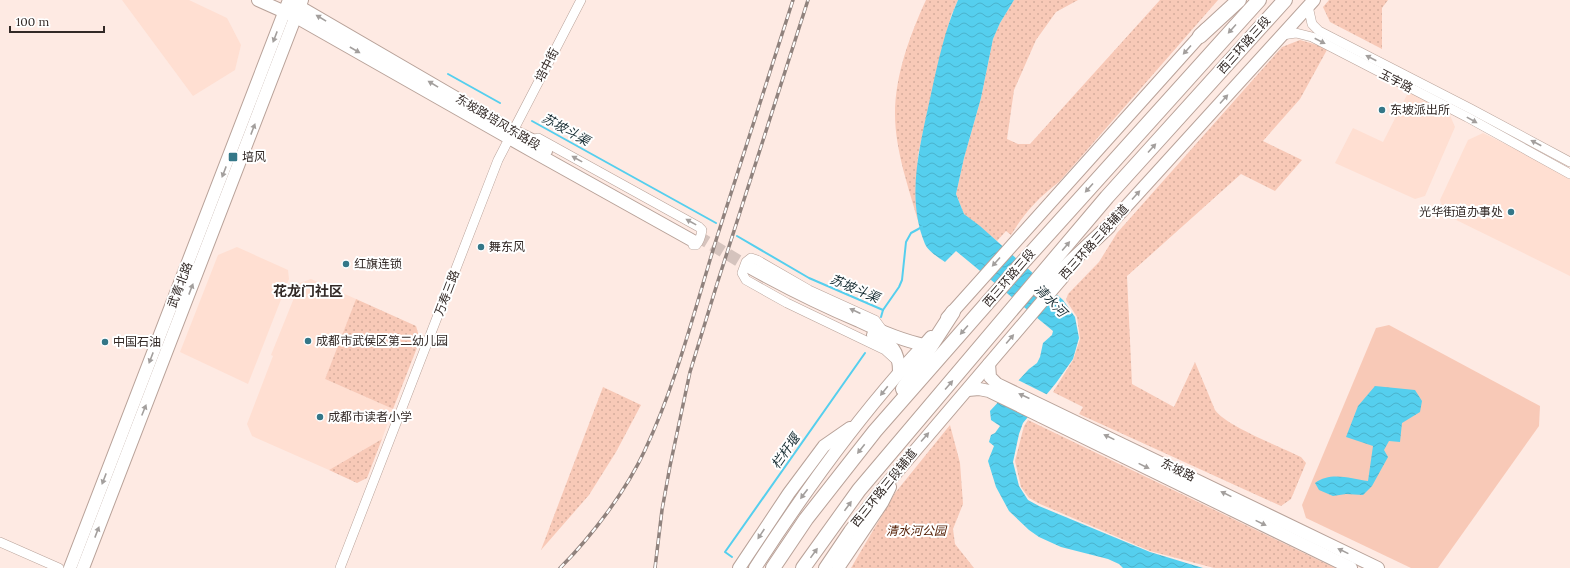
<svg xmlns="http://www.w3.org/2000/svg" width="1570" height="568" viewBox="0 0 1570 568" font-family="Lora,'Noto Sans SC',serif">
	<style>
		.built { fill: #ffdfd2 }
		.grass { fill: #f8c9b7 }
		.park { fill: url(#park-dots) }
		.water { fill: url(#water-waves) }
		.pier { fill: #feeae3 }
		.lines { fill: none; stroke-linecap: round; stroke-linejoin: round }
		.stream { stroke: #55cfee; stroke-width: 2 }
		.major-tunnel { stroke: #d5c3bd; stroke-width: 12; stroke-dasharray: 12 6; stroke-linecap: butt }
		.minor-casing { stroke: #b8a299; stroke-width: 10 }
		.major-casing { stroke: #b8a299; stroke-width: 14 }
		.highway-casing { stroke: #b8a299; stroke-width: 16 }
		.minor { stroke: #fff; stroke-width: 9 }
		.major { stroke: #fff; stroke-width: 12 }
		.highway { stroke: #fff; stroke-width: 14 }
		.rail-casing { stroke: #90827d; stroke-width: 3.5 }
		.rail { stroke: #fff; stroke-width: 2; stroke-dasharray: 6; stroke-linecap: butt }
		.oneway { fill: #a39f9d }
		.poi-dot { fill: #347788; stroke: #fff; stroke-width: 1.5 }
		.labels { text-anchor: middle; stroke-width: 4; stroke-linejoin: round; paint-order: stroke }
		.street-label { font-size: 12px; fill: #322926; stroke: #fff }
		.poi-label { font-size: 12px; fill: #322926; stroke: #fff; text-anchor: start }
		.park-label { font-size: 12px; font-style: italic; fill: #552006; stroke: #fff }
		.water-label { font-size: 13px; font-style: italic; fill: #1a2f35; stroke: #fff }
		.quarter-label { font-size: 14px; font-weight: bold; fill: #322926; stroke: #fff }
	</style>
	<defs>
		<pattern id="park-dots" width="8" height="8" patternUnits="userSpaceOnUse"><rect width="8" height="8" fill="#f8c9b7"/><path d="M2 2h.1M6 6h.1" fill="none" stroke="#d5ad9d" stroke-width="1.8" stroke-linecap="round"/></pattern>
		<pattern id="water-waves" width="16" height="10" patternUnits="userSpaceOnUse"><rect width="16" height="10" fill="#55cfee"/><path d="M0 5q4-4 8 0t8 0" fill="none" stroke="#4ab2cc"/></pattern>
	</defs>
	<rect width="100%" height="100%" fill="#feeae3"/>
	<g class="built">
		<polygon points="122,0 189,0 227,18 241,45 235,70 193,96"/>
		<polygon points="1409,91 1449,113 1455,127 1425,196 1415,199 1335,163 1353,128 1383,142"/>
		<polygon points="1483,133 1570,176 1570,276 1444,214 1440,200 1468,140"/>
		<polygon points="237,247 288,270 289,279 248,384 180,352 218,255"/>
		<polygon points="311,279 356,299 325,379 393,409 382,439 329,470 252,436 247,424 273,356 271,355 300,283"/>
	</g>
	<polygon class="grass" points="1389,325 1540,406 1539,426 1438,568 1411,568 1306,518 1302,505 1376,328"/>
	<g class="park">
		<path d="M926,0H958L951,16L937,69L918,155L916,194L919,224C909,189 895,150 895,114C895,75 910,35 926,0Z"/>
		<path d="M1014,0H1078L1056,12L1036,40L1014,90L1007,139L1018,144H1030L1160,0H1218L1059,182C1038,198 1025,212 1011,235L1006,231L997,241L964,214L956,194L964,158L981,98L993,39L1000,23Z"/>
		<polygon points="1329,0 1388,0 1382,8 1382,49 1330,22 1323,7"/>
		<path d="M1300,40L1328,48L1300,99L1263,141L1302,160L1275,191L1241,174L1127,276L1132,384L1174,407L1195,362L1215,410C1226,426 1281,447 1301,457L1306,463L1291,499L1281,506L1079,414L1083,407L1053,392L1073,360L1080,339L1077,317L1066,300L1068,294L1099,262L1117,233L1282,47Z"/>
		<polygon points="356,299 416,326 420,340 393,409 325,379"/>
		<polygon points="603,387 641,405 616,452 589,495 541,550"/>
		<polygon points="1028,420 1335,568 1214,568 1150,551 1040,504 1029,498 1021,487 1015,461 1024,426"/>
		<polygon points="950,425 960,463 963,504 953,529 955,544 974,568 851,568 895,493"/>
		<polygon points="382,439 367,478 357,483 329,470"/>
	</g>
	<g class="water">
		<path d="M958,0H1014L1000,23L993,39L981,98L964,158L956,194L964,214L980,226L1063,300L1075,317L1079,338L1073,359L1056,383L1023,423L1019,434L1013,462L1019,486L1028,500L1039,506L1150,552L1203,568H1123L1119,564L1108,559L1061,547L1039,537L1029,530L1009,511L996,487L988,461L994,446L989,442L991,435L995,433L1000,426L991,420L990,411L1029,369L1037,363L1040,357L1043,343L1052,335L1053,331L956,251L945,262C939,258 928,251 925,244C905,196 921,142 931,94C938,62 945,29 958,0Z"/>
		<path d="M1375,386L1415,390L1422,401L1420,412L1402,423L1400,442L1389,441L1384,450L1388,457L1372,486L1363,495L1346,494L1333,496L1319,490L1315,483C1331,471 1351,479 1368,481L1373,446L1346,437L1358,406Z"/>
	</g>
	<polygon class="pier" points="1016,379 1048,395 1030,417 996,401"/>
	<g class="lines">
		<g class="stream">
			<polyline points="448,74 500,103"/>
			<polyline points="532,121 716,223"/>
			<polyline points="737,236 809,278 883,310 899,287 902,280 906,242 911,233 922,227"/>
			<polyline points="881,317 883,310"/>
			<polyline points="732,557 725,552 865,353"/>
		</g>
		<polyline class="major-tunnel" points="697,236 749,267"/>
		<defs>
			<g id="minor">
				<polyline points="1308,6 1312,24 1319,31 1471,109 1570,162"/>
				<polyline points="1282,35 1296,33 1312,37 1467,117 1570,174"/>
				<path d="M532,140L538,138L699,227L702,230C701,236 700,241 696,245H693"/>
				<polyline points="883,331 875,320 809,290 757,260 751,258 746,262 742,273 746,280 787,303 885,350 897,361"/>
				<polyline points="0,542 59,568"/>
				<polyline points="340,568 498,160 581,0"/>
			</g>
			<g id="major">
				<polyline points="258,0 296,17 532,151 695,242"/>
				<polyline points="293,3 513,131 532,140 535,145 546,151"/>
				<polyline points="1102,233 1314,0"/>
				<path d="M749,267C785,287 821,305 859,321C880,331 901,340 924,345"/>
				<polyline points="947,318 1206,29"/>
				<path d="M873,335C892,344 899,350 899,372"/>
				<polyline points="989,364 990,377 997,384 1378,568"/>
				<polyline points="968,390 979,389 989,391 1351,568"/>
				<polyline points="70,568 289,0"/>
				<polyline points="83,568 302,0"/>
				<polyline points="739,568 789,493 824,446 850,428"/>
				<path d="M755,568C799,500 846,434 899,373C909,360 921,349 931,337"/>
				<polyline points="825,568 850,531 879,493 1063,277"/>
				<polyline points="838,568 882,503 890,487"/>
			</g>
			<g id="highway">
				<polyline points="1200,36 1239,0"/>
				<polyline points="1040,291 1109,226"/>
				<polyline points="903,389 953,312"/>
				<polyline points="773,568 806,519 875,431 1024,261 1259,0"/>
				<polyline points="803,568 859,490 1107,197 1285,0"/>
			</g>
		</defs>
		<use href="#minor" class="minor-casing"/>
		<use href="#major" class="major-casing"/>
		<use href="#highway" class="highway-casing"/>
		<use href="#minor" class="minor"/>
		<use href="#major" class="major"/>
		<use href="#highway" class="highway"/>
		<defs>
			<g id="rail">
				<path d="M560,568C592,536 626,491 645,450C677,382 695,308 717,237C742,158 768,79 793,0"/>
				<polyline points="655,568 662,510 670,466 690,372 717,284 808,0"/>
			</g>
		</defs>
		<use href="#rail" class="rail-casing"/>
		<use href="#rail" class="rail"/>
	</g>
	<defs><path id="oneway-solid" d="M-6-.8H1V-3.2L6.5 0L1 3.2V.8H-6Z"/></defs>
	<g class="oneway">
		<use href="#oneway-solid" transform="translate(321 18) rotate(-149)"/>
		<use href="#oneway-solid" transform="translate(1232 29) rotate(132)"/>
		<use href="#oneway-solid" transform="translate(275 37) rotate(111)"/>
		<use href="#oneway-solid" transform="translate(1320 41) rotate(27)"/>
		<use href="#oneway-solid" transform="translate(355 50) rotate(30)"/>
		<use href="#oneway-solid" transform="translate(1187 50) rotate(132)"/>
		<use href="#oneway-solid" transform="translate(1371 58) rotate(-153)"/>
		<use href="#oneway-solid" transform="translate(433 84) rotate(-149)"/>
		<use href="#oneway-solid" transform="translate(1224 99) rotate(-48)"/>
		<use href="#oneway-solid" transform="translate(1472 120) rotate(29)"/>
		<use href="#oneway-solid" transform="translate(253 129) rotate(-69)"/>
		<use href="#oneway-solid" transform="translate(1536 143) rotate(-152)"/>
		<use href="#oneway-solid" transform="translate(1152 148) rotate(-48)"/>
		<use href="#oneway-solid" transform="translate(577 159) rotate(-151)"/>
		<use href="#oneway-solid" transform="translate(224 172) rotate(111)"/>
		<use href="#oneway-solid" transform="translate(1089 188) rotate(132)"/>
		<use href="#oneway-solid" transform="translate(1136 195) rotate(-48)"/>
		<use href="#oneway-solid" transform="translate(691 222) rotate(-151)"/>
		<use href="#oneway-solid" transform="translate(1066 246) rotate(-50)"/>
		<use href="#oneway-solid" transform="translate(996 262) rotate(132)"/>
		<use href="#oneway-solid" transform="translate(191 289) rotate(-69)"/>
		<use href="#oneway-solid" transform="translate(855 311) rotate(-155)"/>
		<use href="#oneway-solid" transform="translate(964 330) rotate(131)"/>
		<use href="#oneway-solid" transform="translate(1010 339) rotate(-50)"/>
		<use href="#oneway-solid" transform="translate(151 358) rotate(111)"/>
		<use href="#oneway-solid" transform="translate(949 385) rotate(-49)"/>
		<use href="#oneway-solid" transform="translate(884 391) rotate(129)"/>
		<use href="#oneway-solid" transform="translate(1024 396) rotate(-155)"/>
		<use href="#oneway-solid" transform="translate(144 410) rotate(-68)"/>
		<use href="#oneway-solid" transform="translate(925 437) rotate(-49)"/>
		<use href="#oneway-solid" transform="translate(1109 437) rotate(-154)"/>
		<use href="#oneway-solid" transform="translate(861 449) rotate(128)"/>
		<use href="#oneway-solid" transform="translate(1144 466) rotate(26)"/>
		<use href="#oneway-solid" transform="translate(104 479) rotate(111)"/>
		<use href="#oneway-solid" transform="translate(804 494) rotate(127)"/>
		<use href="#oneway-solid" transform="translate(1226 494) rotate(-154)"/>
		<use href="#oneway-solid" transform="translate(848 506) rotate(-54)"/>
		<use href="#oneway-solid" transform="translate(1261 523) rotate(26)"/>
		<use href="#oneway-solid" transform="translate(97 532) rotate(-69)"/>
		<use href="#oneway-solid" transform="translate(761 534) rotate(124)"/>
		<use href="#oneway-solid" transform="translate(1343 551) rotate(-154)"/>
		<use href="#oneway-solid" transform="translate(814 553) rotate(-54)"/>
	</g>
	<g class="poi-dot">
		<circle cx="1382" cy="110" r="4"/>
		<rect x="228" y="152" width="10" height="10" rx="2"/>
		<circle cx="1511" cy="212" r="4"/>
		<circle cx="481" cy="247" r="4"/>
		<circle cx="346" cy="264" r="4"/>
		<circle cx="308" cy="341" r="4"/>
		<circle cx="105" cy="342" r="4"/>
		<circle cx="320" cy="417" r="4"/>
	</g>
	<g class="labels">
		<g class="street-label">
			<text transform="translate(1244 45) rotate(-48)" y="4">西三环路三段</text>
			<text transform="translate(547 65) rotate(-62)" y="4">培中街</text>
			<text transform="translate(1396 81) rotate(27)" y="4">玉宇路</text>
			<text transform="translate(498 122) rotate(31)" y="4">东坡路培风东路段</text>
			<text transform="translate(1094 242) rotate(-48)" y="4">西三环路三段辅道</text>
			<text transform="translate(1009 278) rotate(-49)" y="4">西三环路三段</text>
			<text transform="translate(180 285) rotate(-69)" y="4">武青北路</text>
			<text transform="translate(447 293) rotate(-69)" y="4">万寿三路</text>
			<text transform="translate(1178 470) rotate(26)" y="4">东坡路</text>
			<text transform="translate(884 488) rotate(-51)" y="4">西三环路三段辅道</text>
		</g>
		<g class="poi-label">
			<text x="1390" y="114">东坡派出所</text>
			<text x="242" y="161">培风</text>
			<text x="1503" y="216" text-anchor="end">光华街道办事处</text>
			<text x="489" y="251">舞东风</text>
			<text x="354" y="268">红旗连锁</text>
			<text x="316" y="345">成都市武侯区第二幼儿园</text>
			<text x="113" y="346">中国石油</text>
			<text x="328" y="421">成都市读者小学</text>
		</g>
		<g class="park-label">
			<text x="916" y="535">清水河公园</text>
		</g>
		<g class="water-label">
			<text transform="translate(566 129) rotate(29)" y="5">苏坡斗渠</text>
			<text transform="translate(855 288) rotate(23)" y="5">苏坡斗渠</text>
			<text transform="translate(1051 300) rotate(46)" y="5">清水河</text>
			<text transform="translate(785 451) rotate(-55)" y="5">栏杆堰</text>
		</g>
		<g class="quarter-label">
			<text x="308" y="296">花龙门社区</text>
		</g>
	</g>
	<path d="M10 26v6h94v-6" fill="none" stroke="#322926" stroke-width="2"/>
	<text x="16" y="26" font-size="12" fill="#322926" stroke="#ffffff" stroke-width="3" paint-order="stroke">100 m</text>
</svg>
